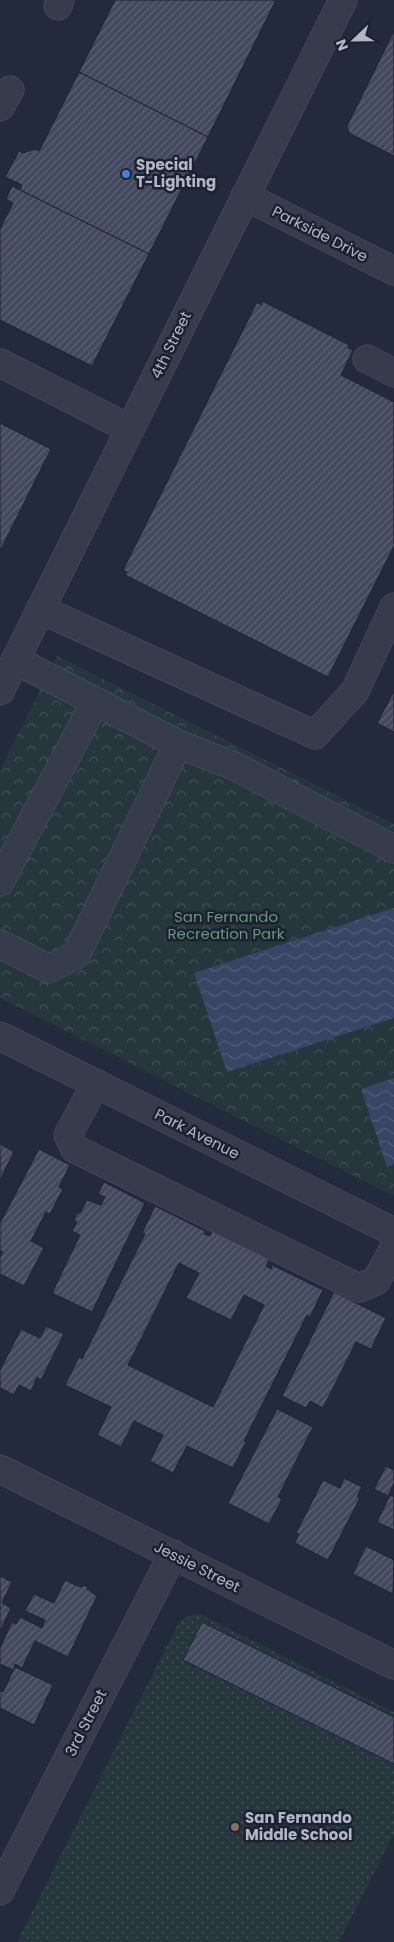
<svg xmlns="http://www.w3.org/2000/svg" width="394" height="1942" viewBox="0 0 394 1942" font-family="Poppins,sans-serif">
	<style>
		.grass { fill: url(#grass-dots) }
		.park { fill: url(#park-crowns) }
		.water { fill: url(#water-waves) }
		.building { fill: url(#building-hatch); stroke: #1d2332; fill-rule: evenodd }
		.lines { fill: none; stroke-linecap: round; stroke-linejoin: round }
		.minor-casing { stroke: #515766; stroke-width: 29 }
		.minor { stroke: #363c4b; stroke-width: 28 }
		.shop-dot { fill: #3f7fe0; stroke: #1c2130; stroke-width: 2 }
		.education-dot { fill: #8d6e63; stroke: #1c2130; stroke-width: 2 }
		.labels { text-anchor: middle; stroke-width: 5; stroke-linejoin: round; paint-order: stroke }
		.poi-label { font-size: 15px; font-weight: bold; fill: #b1b7c7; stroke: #1c2130; text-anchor: start }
		.street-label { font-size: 15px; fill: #b1b7c7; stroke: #1c2130 }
		.park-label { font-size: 15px; fill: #699779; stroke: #1c2130 }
	</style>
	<defs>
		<pattern id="grass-dots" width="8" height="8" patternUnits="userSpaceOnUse" patternTransform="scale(1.25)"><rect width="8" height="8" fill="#25363c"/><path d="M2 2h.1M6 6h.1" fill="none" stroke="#425157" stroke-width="1.8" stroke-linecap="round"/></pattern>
		<pattern id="park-crowns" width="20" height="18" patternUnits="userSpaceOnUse" patternTransform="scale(1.25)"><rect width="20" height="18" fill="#25363c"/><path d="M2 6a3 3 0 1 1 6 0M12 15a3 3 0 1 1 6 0" fill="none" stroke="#425157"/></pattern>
		<pattern id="water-waves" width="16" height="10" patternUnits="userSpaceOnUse" patternTransform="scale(1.25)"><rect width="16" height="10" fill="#384564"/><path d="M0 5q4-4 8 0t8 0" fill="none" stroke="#525e79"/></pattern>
		<pattern id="building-hatch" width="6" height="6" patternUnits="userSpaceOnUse" patternTransform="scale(1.25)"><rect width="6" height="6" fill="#42495d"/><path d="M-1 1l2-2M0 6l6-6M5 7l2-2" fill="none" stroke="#5b6173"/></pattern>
	</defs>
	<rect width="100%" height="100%" fill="#232a3b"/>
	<polygon class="grass" points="200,1614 394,1712 394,1834 339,1942 17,1942 179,1622 189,1616"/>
	<polygon class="park" points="57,656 394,824 394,1196 0,998 0,770"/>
	<g class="water">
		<polygon points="394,908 394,1018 227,1072 194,973"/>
		<polygon points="394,1078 394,1164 387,1167 361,1089"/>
	</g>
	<g class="building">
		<polygon points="115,0 276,0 208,137 79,72"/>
		<polygon points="394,31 394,156 349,133 347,126"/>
		<polygon points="79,72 208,137 149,254 20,190 22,185 5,177 19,151 23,153 35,149 39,151"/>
		<polygon points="12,186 149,254 92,366 0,320 0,229 13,203 6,199"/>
		<polygon points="262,301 349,345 348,348 353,350 341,375 394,402 394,546 328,677 125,575 127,572 123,570 257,302 261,305"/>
		<polygon points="0,423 51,449 0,551"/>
		<polygon points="394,691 394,732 377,723"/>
		<polygon points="0,1144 14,1152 0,1180"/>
		<polygon points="39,1149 70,1165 59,1187 63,1189 50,1214 46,1212 31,1241 44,1248 24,1286 0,1274 0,1257 3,1252 0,1250 0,1223"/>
		<polygon points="104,1182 145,1203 92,1312 52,1293 80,1235 72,1231 77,1222 74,1220 77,1213 80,1213 87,1200 101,1205 105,1197 98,1194"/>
		<path d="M155,1206L205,1231L204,1234L210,1236L214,1227L271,1255L266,1266L271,1269L272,1265L323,1290L310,1317L307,1315L244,1441L246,1442L233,1468L187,1446L173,1473L150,1461L163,1435L134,1421L121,1447L97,1435L111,1407L65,1385L79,1357L82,1359L145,1234L142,1233ZM179,1263L199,1273L186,1298L231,1320L244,1295L264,1305L213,1407L128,1365Z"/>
		<polygon points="334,1292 386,1318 371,1349 356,1342 323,1408 310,1401 306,1408 282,1396"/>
		<polygon points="46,1326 64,1334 41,1380 37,1377 31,1391 19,1385 14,1395 0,1388 0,1370 21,1329 40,1338"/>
		<polygon points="277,1409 313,1427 278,1497 282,1499 269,1524 228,1503"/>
		<polygon points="386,1466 394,1470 394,1483 388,1496 374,1489"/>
		<polygon points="344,1478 362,1487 357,1497 360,1498 328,1560 295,1543 299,1534 296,1533 323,1480 340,1488"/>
		<polygon points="390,1495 394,1497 394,1530 377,1522"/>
		<polygon points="366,1546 394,1560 393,1594 353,1574"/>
		<polygon points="0,1576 12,1582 2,1603 11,1608 0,1631"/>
		<polygon points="65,1580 75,1585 82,1587 83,1585 88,1587 87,1589 97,1596 68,1657 35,1641 22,1668 15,1664 13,1670 0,1664 0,1648 12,1622 16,1624 20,1617 42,1628 45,1620 25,1611 34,1594 54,1603"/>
		<polygon points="202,1622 394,1717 394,1764 183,1660"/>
		<polygon points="15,1667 53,1685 34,1725 0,1708 0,1691 3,1692"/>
	</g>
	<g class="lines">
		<defs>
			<g id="minor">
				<polyline points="58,6 60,0"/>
				<polyline points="0,107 10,90"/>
				<polyline points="245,196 394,271"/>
				<polyline points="367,359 394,373"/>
				<polyline points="0,363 130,429"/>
				<polyline points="40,609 315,735 355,691 394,607"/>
				<polyline points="15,660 178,744 234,766 394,849"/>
				<polyline points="0,691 343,0"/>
				<polyline points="0,882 95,702"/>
				<polyline points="0,944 49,969 76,955 178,744"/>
				<polyline points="0,1036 394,1232"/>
				<polyline points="96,1083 68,1135 75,1149 359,1288 376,1281 394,1248"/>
				<polyline points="0,1469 394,1665"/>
				<polyline points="0,1891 173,1554"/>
			</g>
		</defs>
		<use href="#minor" class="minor-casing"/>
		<use href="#minor" class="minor"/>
	</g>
	<circle class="shop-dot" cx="126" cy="174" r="5"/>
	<circle class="education-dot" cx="235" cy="1827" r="5"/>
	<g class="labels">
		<g class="poi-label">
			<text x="136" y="170">Special<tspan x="136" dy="17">T-Lighting</tspan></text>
			<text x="245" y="1823">San Fernando<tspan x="245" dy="17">Middle School</tspan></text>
		</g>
		<g class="street-label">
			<text transform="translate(320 234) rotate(27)" y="5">Parkside Drive</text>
			<text transform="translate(171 345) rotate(-64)" y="5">4th Street</text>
			<text transform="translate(197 1134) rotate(27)" y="5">Park Avenue</text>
			<text transform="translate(197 1567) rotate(27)" y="5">Jessie Street</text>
			<text transform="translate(86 1723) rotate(-63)" y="5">3rd Street</text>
		</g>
		<g class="park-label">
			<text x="226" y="922">San Fernando<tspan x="226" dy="17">Recreation Park</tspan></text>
		</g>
	</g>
	<g transform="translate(354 40) rotate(248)" stroke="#1c2130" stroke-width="4" paint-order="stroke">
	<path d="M0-4L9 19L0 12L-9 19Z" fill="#b1b7c7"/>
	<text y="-8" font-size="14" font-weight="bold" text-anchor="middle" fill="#b1b7c7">N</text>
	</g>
</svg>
